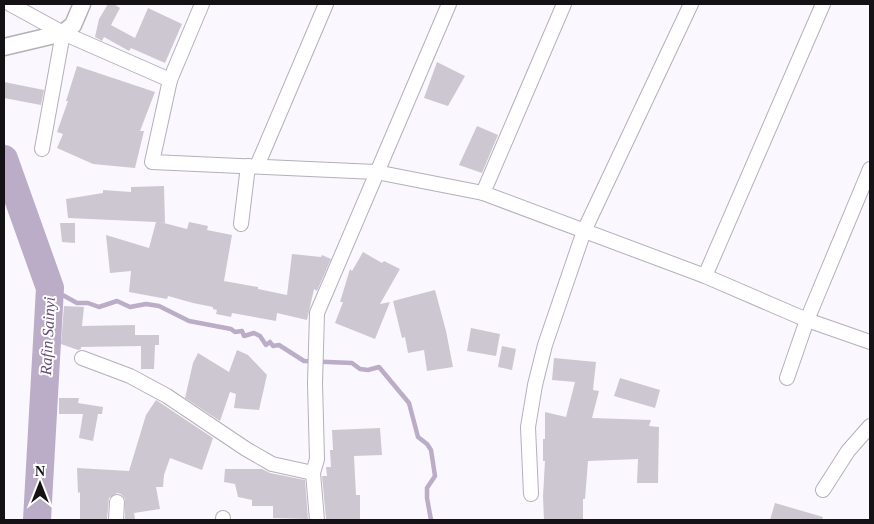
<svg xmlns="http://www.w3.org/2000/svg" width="874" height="524" viewBox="0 0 874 524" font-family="'Times New Roman',serif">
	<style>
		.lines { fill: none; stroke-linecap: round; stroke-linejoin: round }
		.stream { stroke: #bbacc7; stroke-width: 4.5 }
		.river { stroke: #bbacc7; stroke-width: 28 }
		.building { fill: #cdc7d2 }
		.minor-casing { stroke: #b5afba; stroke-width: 16 }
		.tertiary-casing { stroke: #b5afba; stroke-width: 19 }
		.minor { stroke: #fff; stroke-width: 14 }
		.tertiary { stroke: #fff; stroke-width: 16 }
		.labels { text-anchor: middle; stroke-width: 4; stroke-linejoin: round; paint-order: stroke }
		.water-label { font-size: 16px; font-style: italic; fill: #644b74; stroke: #fff }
	</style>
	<rect width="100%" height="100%" fill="#fbf7fe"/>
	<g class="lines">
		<polyline class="stream" points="50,288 77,303 88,303 99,307 117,301 130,307 146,304 159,306 189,321 231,329 235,332 242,331 244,336 254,333 260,336 266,345 270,342 273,346 279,345 304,361 352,363 360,369 368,370 379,367 409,403 418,437 427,444 431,450 435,476 427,488 427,498 431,520"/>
		<polyline class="river" points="4,159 50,288 37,520"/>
	</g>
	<g class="building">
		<polygon points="108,4 114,4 120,8 111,25 135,38 148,8 182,24 165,63 131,48 129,51 104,37 102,41 95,37 99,19"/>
		<polygon points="437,62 465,76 448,106 424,98"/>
		<polygon points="77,66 155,92 140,131 144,131 135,168 93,164 57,148 63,134 57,132 68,101 66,101"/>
		<polygon points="4,82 44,90 41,105 4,98"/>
		<polygon points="477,126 498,135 482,173 459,165"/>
		<polygon points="164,186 165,223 160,222 187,229 189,222 208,226 207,230 232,235 224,281 258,287 258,289 287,295 292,254 321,257 322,255 331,259 317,291 314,289 307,320 277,313 276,321 232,313 231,317 216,314 217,310 213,309 213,307 193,303 168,296 167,299 129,292 131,271 110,273 106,235 149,248 156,222 68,218 66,199 103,193 103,190 131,192 131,187"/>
		<polygon points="60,223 75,223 75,243 62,242"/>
		<polygon points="363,252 382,263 384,261 400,269 380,304 390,302 375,339 335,323 343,302 340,302 350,269 352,271"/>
		<polygon points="435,290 446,331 453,367 427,371 424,350 408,353 405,337 402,338 393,301"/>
		<polygon points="64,306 84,307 82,326 135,325 135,335 159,335 159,345 155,345 154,369 141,369 141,346 81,347 81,349 78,350 61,344"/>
		<polygon points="471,328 500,334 496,356 467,351"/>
		<polygon points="502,346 516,349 512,370 498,367"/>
		<polygon points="237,350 248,355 267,375 259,410 234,408 236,394 230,392 220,421 185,398 193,363 198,353 229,372"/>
		<polygon points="554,358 596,362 593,390 599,391 592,418 651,420 649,426 659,427 658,483 637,483 638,459 588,461 585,499 583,499 583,520 544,520 543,496 545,461 543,461 543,439 545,439 545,412 566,417 575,382 552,380"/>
		<polygon points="620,378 660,390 655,408 614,396"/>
		<polygon points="59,398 79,398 78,403 103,407 102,414 98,414 93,441 79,438 83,414 59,414"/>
		<polygon points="156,400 213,438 202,470 170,458 164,475 163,487 156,487 160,509 134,513 135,519 125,519 125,499 121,494 117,493 109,498 107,519 80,519 80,492 78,493 77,468 129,471 146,415"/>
		<polygon points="380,428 382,455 354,456 356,495 360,495 360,520 327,520 326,519 322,476 327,476 326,467 331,467 330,450 333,450 332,430"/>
		<polygon points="225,469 262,469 270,473 305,480 308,519 273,518 273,506 252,506 252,500 238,497 235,484 224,482"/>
		<polygon points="775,503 823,517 822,520 770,520"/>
	</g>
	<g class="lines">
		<defs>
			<g id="minor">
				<polyline points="10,4 63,33 170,80"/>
				<polyline points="202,4 170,80 152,162 376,172 483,193 705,276 807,320 870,342"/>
				<polyline points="42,149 63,33"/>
				<polyline points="257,166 326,4"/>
				<polyline points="483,193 564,4"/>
				<polyline points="241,224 248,166"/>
				<polyline points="705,276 823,4"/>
				<polyline points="82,358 130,376 167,396 246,449 272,464 313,473"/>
				<polyline points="787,378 807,320 870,169"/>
				<polyline points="823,490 848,451 870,426"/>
				<polyline points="531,494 528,427 535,385 545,345 584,231 691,4"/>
				<polyline points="223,518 223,520"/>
				<polyline points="116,520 117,502"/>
				<polyline points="317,520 313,473 317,459 315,383 317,313 449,4"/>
			</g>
			<polyline id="tertiary" points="4,47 63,33 73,25 82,4"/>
		</defs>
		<use href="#minor" class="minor-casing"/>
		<use href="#tertiary" class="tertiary-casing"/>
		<use href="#minor" class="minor"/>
		<use href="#tertiary" class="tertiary"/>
	</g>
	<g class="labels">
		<g class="water-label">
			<text transform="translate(47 336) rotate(-87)" y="6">Rafin Sainyi</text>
		</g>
	</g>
	<rect width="874" height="524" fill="none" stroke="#141215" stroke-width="10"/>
	<g transform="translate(40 484)" stroke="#ffffff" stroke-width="4" paint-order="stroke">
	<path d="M0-4L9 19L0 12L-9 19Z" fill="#141215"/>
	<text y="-8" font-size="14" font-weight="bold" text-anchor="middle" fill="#141215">N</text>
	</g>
</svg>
